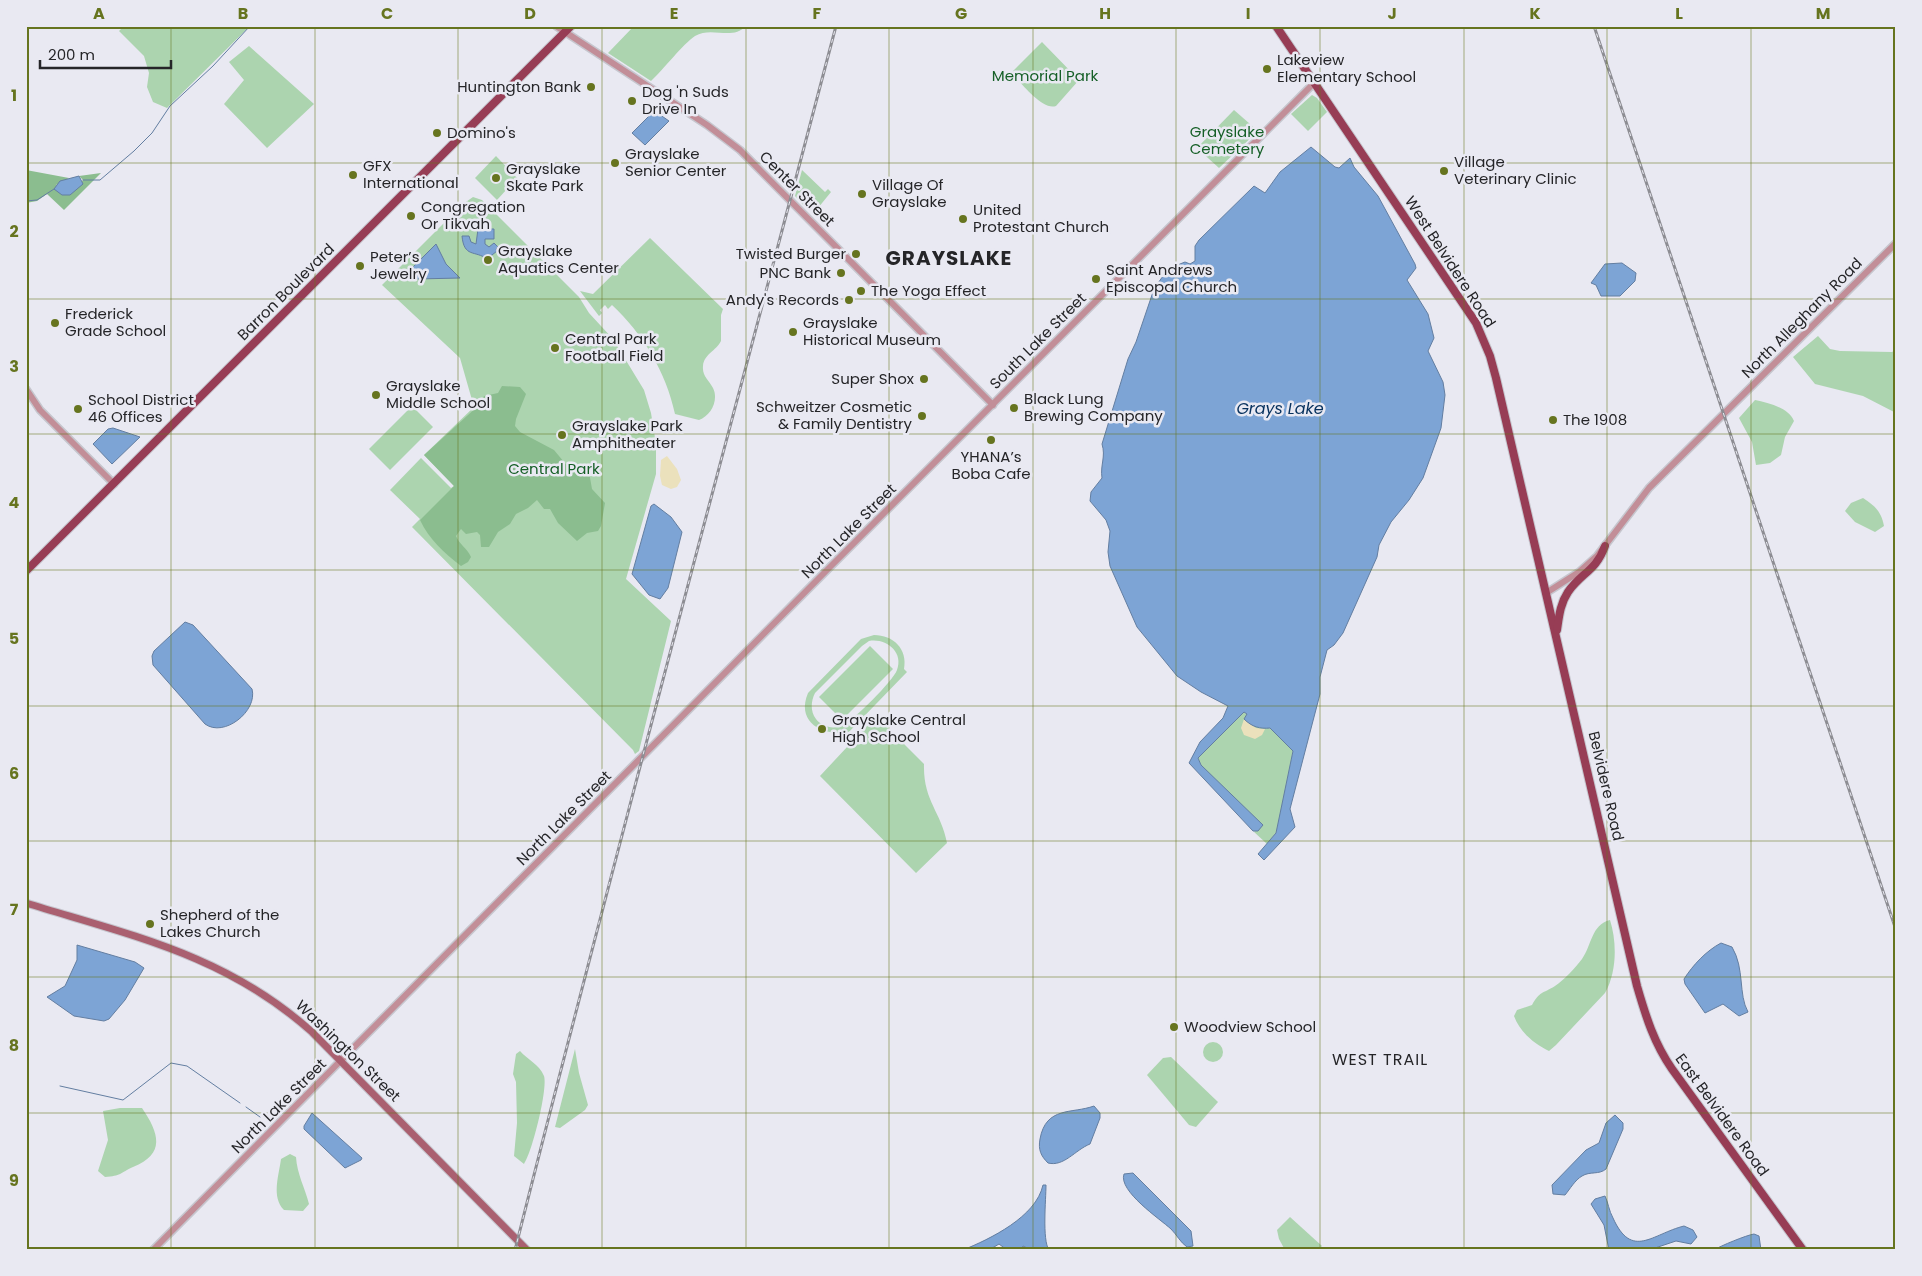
<svg xmlns="http://www.w3.org/2000/svg" width="1922" height="1276" viewBox="0 0 1922 1276" font-family="Poppins,sans-serif">
	<style>
		.green { fill: #acd4af; fill-rule: evenodd }
		.forest { fill: #8bbd8f }
		.sand { fill: #ebe1bc }
		.water { fill: #7da4d5; stroke: #637ea1 }
		.lines { fill: none; stroke-linecap: round; stroke-linejoin: round }
		.stream { stroke: #637ea1; stroke-width: 1 }
		.tertiary-casing { stroke: #c6c6ce; stroke-width: 9 }
		.secondary-casing { stroke: #c6c6ce; stroke-width: 9 }
		.primary-casing { stroke: #c6c6ce; stroke-width: 10 }
		.tertiary { stroke: #c28e98; stroke-width: 6 }
		.secondary { stroke: #aa6070; stroke-width: 7 }
		.primary { stroke: #973d55; stroke-width: 8 }
		.rail-casing { stroke: #8d8d93; stroke-width: 3 }
		.rail { stroke: #e9e9f2; stroke-width: 1; stroke-dasharray: 4; stroke-linecap: butt }
		.grid { fill: none; stroke: #66741f; stroke-width: 1; stroke-opacity: 0.55 }
		.poi-dot { fill: #66741f; stroke: #e9e9f2; stroke-width: 2 }
		.labels { text-anchor: middle; stroke-width: 5; stroke-linejoin: round; paint-order: stroke }
		.poi-label { font-size: 15px; fill: #252528; stroke: #e9e9f2; text-anchor: start }
		.park-label { font-size: 15px; fill: #155f26; stroke: #e9e9f2 }
		.street-label { font-size: 15px; fill: #252528; stroke: #e9e9f2 }
		.water-label { font-size: 16px; font-style: italic; fill: #06305d; stroke: #e9e9f2 }
		.neighbourhood-label { font-size: 16px; letter-spacing: 1px; fill: #252528; stroke: #e9e9f2 }
		.district-label { font-size: 20px; font-weight: bold; letter-spacing: 1px; fill: #252528; stroke: #e9e9f2 }
		.neatline { fill: none; stroke: #66741f; stroke-width: 2 }
		.grid-label { font-size: 16px; text-anchor: middle; font-weight: bold; fill: #66741f }
	</style>
	<rect width="100%" height="100%" fill="#e9e9f2"/>
	<g class="green">
		<polygon points="124,26 250,26 167,108 153,102 147,87 149,73 144,56 119,31"/>
		<path d="M634,26H746C732,41 712,26 695,36C683,44 663,70 651,81L608,53Z"/>
		<path d="M1042,42L1079,80L1056,106C1042,111 1021,82 1011,73Z"/>
		<polygon points="249,46 314,104 267,148 224,104 244,80 229,62"/>
		<polygon points="1312,95 1317,98 1327,112 1308,131 1291,114"/>
		<polygon points="1234,110 1258,131 1219,168 1197,148"/>
		<polygon points="496,156 517,178 497,200 475,178"/>
		<polygon points="802,170 825,192 828,189 831,192 818,208 816,206 815,209 812,203 806,208 795,196"/>
		<polygon points="473,197 482,200 579,297 589,313 613,339 644,390 651,413 656,444 656,474 626,579 671,621 639,751 635,754 633,750 412,527 420,519 390,490 421,458 451,488 454,486 424,455 474,407 460,358 382,285 463,204"/>
		<path d="M650,238L723,309L721,315V341C716,351 704,354 703,366C702,376 709,380 713,388C719,400 711,416 699,420L675,414C666,372 643,334 612,305L608,309L605,305L600,310L602,313L599,316L580,291L593,294Z"/>
		<polygon points="1818,336 1830,349 1840,351 1892,352 1896,350 1896,413 1863,396 1815,384 1793,357"/>
		<path d="M1755,400C1768,403 1788,407 1794,421L1785,437L1781,455L1770,463L1756,465L1752,442L1739,418Z"/>
		<polygon points="412,406 433,427 390,470 369,449"/>
		<path d="M1863,498C1875,506 1881,511 1884,526L1875,532L1855,522L1845,511L1851,503Z"/>
		<path d="M874,635C893,635 908,649 904,669L907,672L844,737L840,733C817,733 797,719 808,693L861,639ZM869,641C886,638 904,652 897,670C893,681 854,720 843,725C834,730 822,727 816,719C810,711 811,701 815,693L862,646Z"/>
		<polygon points="870,646 893,669 842,720 819,697"/>
		<polygon points="1244,712 1272,730 1293,751 1279,825 1276,833 1267,844 1253,831 1255,832 1201,765 1198,758"/>
		<path d="M876,716L924,764C923,801 941,811 947,843L916,873L820,776Z"/>
		<path d="M1610,920C1617,942 1617,972 1605,993L1556,1045L1549,1051C1534,1044 1520,1032 1514,1016L1517,1010L1532,1005C1540,991 1542,994 1555,986C1564,980 1575,968 1582,959C1592,945 1591,925 1610,920Z"/>
		<circle cx="1213" cy="1052" r="10"/>
		<polygon points="575,1049 579,1073 588,1105 585,1110 560,1128 555,1127"/>
		<path d="M520,1051C528,1060 539,1064 544,1076C548,1089 532,1153 524,1164L514,1156L517,1123L516,1082L513,1074L516,1054Z"/>
		<polygon points="1171,1057 1218,1102 1196,1127 1189,1125 1147,1075 1163,1058"/>
		<path d="M120,1108H142C159,1133 166,1154 133,1167C120,1173 121,1176 105,1177L98,1171L108,1140L103,1111Z"/>
		<path d="M290,1154L296,1157C297,1174 305,1188 309,1204L303,1211L284,1210C271,1197 279,1175 281,1159Z"/>
		<polygon points="1290,1217 1322,1246 1318,1250 1285,1250 1279,1239 1277,1230"/>
	</g>
	<g class="forest">
		<polygon points="26,170 69,178 56,185 62,195 70,195 83,180 79,176 101,173 64,210 47,194 37,201 26,203"/>
		<path d="M502,386L520,387L526,394L516,419L515,426L520,432L554,450L569,468L576,470L583,468L589,472L592,489L605,503L601,526L598,531L587,533L577,541L558,523L550,509H544L537,500L528,508L516,514L510,524L498,532L489,547H481L480,535L477,532L466,534L461,529L456,536C459,544 467,548 471,557L468,562L461,566C444,553 429,539 420,520L454,486L424,455L479,405L484,396L498,393Z"/>
	</g>
	<g class="sand">
		<polygon points="667,456 677,469 681,480 677,487 671,489 662,485 660,476 661,460"/>
		<polygon points="1244,719 1256,728 1265,729 1262,735 1255,739 1244,735 1241,728"/>
	</g>
	<g class="water">
		<polygon points="656,112 669,121 645,145 632,133 651,114"/>
		<path d="M1311,147L1335,167L1339,168L1350,158L1354,167L1378,196L1415,264L1416,268L1407,280L1428,314L1434,338L1428,351L1443,382L1445,395L1441,428L1423,478L1409,500L1391,522L1379,545L1377,557L1343,633L1334,645L1327,650L1320,677V694L1290,809L1295,827L1264,860L1258,854L1276,833L1293,751L1270,728C1260,729 1252,727 1244,719L1247,714L1244,712L1198,758L1201,765L1263,825L1258,831H1253L1189,763L1200,742L1223,718L1228,706L1201,692L1177,676L1137,627L1110,566L1108,552L1110,531L1106,520L1090,501L1091,492L1102,478C1100,465 1106,457 1102,444L1128,359L1136,342L1154,289L1165,273L1180,264L1185,262L1190,264L1195,261V246L1199,240L1254,186L1265,193L1280,172Z"/>
		<polygon points="79,176 83,184 70,195 62,195 54,189 60,181"/>
		<path d="M478,229H494V239H485V244L489,247L494,243L498,247L496,249L497,251L487,259C475,250 464,258 462,236H469L471,242L476,244Z"/>
		<polygon points="436,244 446,264 460,278 417,279 408,277 409,271"/>
		<polygon points="1622,263 1636,273 1635,281 1620,296 1601,296 1596,285 1591,283 1605,264"/>
		<polygon points="113,428 140,437 112,464 93,444 108,429"/>
		<polygon points="654,504 671,517 682,532 668,588 660,599 649,595 632,574 651,506"/>
		<path d="M185,622L193,625L252,689C258,711 224,738 205,724L153,665L152,656L154,651Z"/>
		<path d="M1721,943L1732,947C1745,969 1738,994 1748,1012L1739,1016L1723,1004L1705,1013L1685,984L1684,979C1693,965 1706,951 1721,943Z"/>
		<polygon points="77,945 135,962 144,968 125,1000 109,1019 104,1021 74,1016 47,997 65,986 77,960"/>
		<path d="M1094,1106L1100,1113V1118L1090,1144C1075,1150 1064,1167 1048,1163C1041,1156 1038,1150 1040,1139C1046,1106 1072,1114 1094,1106Z"/>
		<polygon points="312,1113 362,1158 361,1160 345,1168 304,1129 304,1126"/>
		<path d="M1615,1115L1623,1123V1129L1606,1169C1599,1175 1590,1171 1582,1176C1575,1180 1570,1189 1565,1195L1553,1194L1552,1185L1586,1150L1599,1143L1606,1123Z"/>
		<path d="M1133,1173L1191,1231L1193,1246L1187,1247C1180,1242 1177,1235 1171,1229C1160,1219 1118,1191 1124,1174Z"/>
		<path d="M1043,1185H1046C1046,1199 1042,1240 1049,1250H1031L1023,1246L1021,1250H1007L999,1244L989,1250H963C990,1239 1036,1217 1043,1185Z"/>
		<path d="M1605,1196C1608,1202 1609,1211 1613,1218C1632,1260 1652,1234 1684,1226L1693,1230L1697,1237L1691,1244L1676,1241L1649,1250H1609L1604,1225L1591,1204L1595,1199Z"/>
		<path d="M1754,1234L1759,1236L1761,1250H1714C1720,1246 1747,1235 1754,1234Z"/>
	</g>
	<g class="lines">
		<g class="stream">
			<polyline points="83,180 100,180 134,151 152,133 170,106 213,66 250,26"/>
			<polyline points="26,201 37,200 54,189"/>
			<polyline points="60,1086 123,1100 171,1063 187,1066 240,1103"/>
			<polyline points="246,1107 260,1117"/>
		</g>
		<defs>
			<g id="tertiary">
				<polyline points="556,26 707,125 740,150 993,405"/>
				<polyline points="26,389 40,410 114,484"/>
				<polyline points="1546,593 1579,572 1597,556 1649,488 1896,243"/>
				<polyline points="153,1250 831,566 1314,83"/>
			</g>
			<path id="secondary" d="M26,903C133,936 226,955 312,1032L527,1250"/>
			<g id="primary">
				<path d="M1276,26L1476,323L1490,356L1496,378L1637,986C1646,1017 1654,1043 1672,1069L1803,1250"/>
				<polyline points="26,571 571,26"/>
				<path d="M1557,630C1559,617 1560,604 1568,592C1581,573 1596,571 1605,546"/>
			</g>
		</defs>
		<use href="#tertiary" class="tertiary-casing"/>
		<use href="#secondary" class="secondary-casing"/>
		<use href="#primary" class="primary-casing"/>
		<use href="#tertiary" class="tertiary"/>
		<use href="#secondary" class="secondary"/>
		<use href="#primary" class="primary"/>
		<defs>
			<g id="rail">
				<polyline points="1594,26 1896,930"/>
				<path d="M515,1250C618,841 729,434 836,26"/>
			</g>
		</defs>
		<use href="#rail" class="rail-casing"/>
		<use href="#rail" class="rail"/>
	</g>
	<path class="grid" d="M171,26V1250M315,26V1250M458,26V1250M602,26V1250M746,26V1250M889,26V1250M1033,26V1250M1176,26V1250M1320,26V1250M1464,26V1250M1607,26V1250M1751,26V1250M26,163H1896M26,299H1896M26,434H1896M26,570H1896M26,706H1896M26,841H1896M26,977H1896M26,1113H1896"/>
	<g class="poi-dot">
		<circle cx="1267" cy="69" r="5"/>
		<circle cx="591" cy="87" r="5"/>
		<circle cx="632" cy="101" r="5"/>
		<circle cx="437" cy="133" r="5"/>
		<circle cx="615" cy="163" r="5"/>
		<circle cx="1444" cy="171" r="5"/>
		<circle cx="353" cy="175" r="5"/>
		<circle cx="496" cy="178" r="5"/>
		<circle cx="862" cy="194" r="5"/>
		<circle cx="411" cy="216" r="5"/>
		<circle cx="963" cy="219" r="5"/>
		<circle cx="856" cy="254" r="5"/>
		<circle cx="488" cy="260" r="5"/>
		<circle cx="360" cy="266" r="5"/>
		<circle cx="841" cy="273" r="5"/>
		<circle cx="1096" cy="279" r="5"/>
		<circle cx="861" cy="291" r="5"/>
		<circle cx="849" cy="300" r="5"/>
		<circle cx="55" cy="323" r="5"/>
		<circle cx="793" cy="332" r="5"/>
		<circle cx="555" cy="348" r="5"/>
		<circle cx="924" cy="379" r="5"/>
		<circle cx="376" cy="395" r="5"/>
		<circle cx="1014" cy="408" r="5"/>
		<circle cx="78" cy="409" r="5"/>
		<circle cx="922" cy="416" r="5"/>
		<circle cx="1553" cy="420" r="5"/>
		<circle cx="562" cy="435" r="5"/>
		<circle cx="991" cy="440" r="5"/>
		<circle cx="822" cy="729" r="5"/>
		<circle cx="150" cy="924" r="5"/>
		<circle cx="1174" cy="1027" r="5"/>
	</g>
	<g class="labels">
		<g class="poi-label">
			<text x="1277" y="65">Lakeview<tspan x="1277" dy="17">Elementary School</tspan></text>
			<text x="581" y="92" text-anchor="end">Huntington Bank</text>
			<text x="642" y="97">Dog 'n Suds<tspan x="642" dy="17">Drive In</tspan></text>
			<text x="447" y="138">Domino's</text>
			<text x="625" y="159">Grayslake<tspan x="625" dy="17">Senior Center</tspan></text>
			<text x="1454" y="167">Village<tspan x="1454" dy="17">Veterinary Clinic</tspan></text>
			<text x="363" y="171">GFX<tspan x="363" dy="17">International</tspan></text>
			<text x="506" y="174">Grayslake<tspan x="506" dy="17">Skate Park</tspan></text>
			<text x="872" y="190">Village Of<tspan x="872" dy="17">Grayslake</tspan></text>
			<text x="421" y="212">Congregation<tspan x="421" dy="17">Or Tikvah</tspan></text>
			<text x="973" y="215">United<tspan x="973" dy="17">Protestant Church</tspan></text>
			<text x="498" y="256">Grayslake<tspan x="498" dy="17">Aquatics Center</tspan></text>
			<text x="846" y="259" text-anchor="end">Twisted Burger</text>
			<text x="370" y="262">Peter’s<tspan x="370" dy="17">Jewelry</tspan></text>
			<text x="1106" y="275">Saint Andrews<tspan x="1106" dy="17">Episcopal Church</tspan></text>
			<text x="831" y="278" text-anchor="end">PNC Bank</text>
			<text x="871" y="296">The Yoga Effect</text>
			<text x="839" y="305" text-anchor="end">Andy's Records</text>
			<text x="65" y="319">Frederick<tspan x="65" dy="17">Grade School</tspan></text>
			<text x="803" y="328">Grayslake<tspan x="803" dy="17">Historical Museum</tspan></text>
			<text x="565" y="344">Central Park<tspan x="565" dy="17">Football Field</tspan></text>
			<text x="914" y="384" text-anchor="end">Super Shox</text>
			<text x="386" y="391">Grayslake<tspan x="386" dy="17">Middle School</tspan></text>
			<text x="1024" y="404">Black Lung<tspan x="1024" dy="17">Brewing Company</tspan></text>
			<text x="88" y="405">School District<tspan x="88" dy="17">46 Offices</tspan></text>
			<text x="912" y="412" text-anchor="end">Schweitzer Cosmetic<tspan x="912" dy="17">&amp; Family Dentistry</tspan></text>
			<text x="1563" y="425">The 1908</text>
			<text x="572" y="431">Grayslake Park<tspan x="572" dy="17">Amphitheater</tspan></text>
			<text x="991" y="462" text-anchor="middle">YHANA’s<tspan x="991" dy="17">Boba Cafe</tspan></text>
			<text x="832" y="725">Grayslake Central<tspan x="832" dy="17">High School</tspan></text>
			<text x="160" y="920">Shepherd of the<tspan x="160" dy="17">Lakes Church</tspan></text>
			<text x="1184" y="1032">Woodview School</text>
		</g>
		<g class="park-label">
			<text x="1045" y="81">Memorial Park</text>
			<text x="1227" y="137">Grayslake<tspan x="1227" dy="17">Cemetery</tspan></text>
			<text x="554" y="474">Central Park</text>
		</g>
		<g class="street-label">
			<text transform="translate(797 189) rotate(45)" y="5">Center Street</text>
			<text transform="translate(1450 262) rotate(57)" y="5">West Belvidere Road</text>
			<text transform="translate(286 292) rotate(-45)" y="5">Barron Boulevard</text>
			<text transform="translate(1802 318) rotate(-45)" y="5">North Alleghany Road</text>
			<text transform="translate(1038 341) rotate(-45)" y="5">South Lake Street</text>
			<text transform="translate(849 531) rotate(-45)" y="5">North Lake Street</text>
			<text transform="translate(1606 786) rotate(77)" y="5">Belvidere Road</text>
			<text transform="translate(564 818) rotate(-45)" y="5">North Lake Street</text>
			<text transform="translate(348 1051) rotate(44)" y="5">Washington Street</text>
			<text transform="translate(279 1106) rotate(-45)" y="5">North Lake Street</text>
			<text transform="translate(1722 1115) rotate(54)" y="5">East Belvidere Road</text>
		</g>
		<g class="water-label">
			<text x="1280" y="414">Grays Lake</text>
		</g>
		<g class="neighbourhood-label">
			<text x="1380" y="1065">WEST TRAIL</text>
		</g>
		<g class="district-label">
			<text x="949" y="265">GRAYSLAKE</text>
		</g>
	</g>
	<rect width="1922" height="1276" fill="none" stroke="#e9e9f2" stroke-width="55"/>
	<path d="M40 60v8h131v-8" fill="none" stroke="#252528" stroke-width="2.5"/>
	<text x="48" y="60" font-size="15" fill="#252528" stroke="#e9e9f2" stroke-width="4" paint-order="stroke">200 m</text>
	<rect x="28" y="28" width="1866" height="1220" class="neatline"/>
	<g class="grid-label">
		<text x="99" y="19">A</text>
		<text x="243" y="19">B</text>
		<text x="387" y="19">C</text>
		<text x="530" y="19">D</text>
		<text x="674" y="19">E</text>
		<text x="817" y="19">F</text>
		<text x="961" y="19">G</text>
		<text x="1105" y="19">H</text>
		<text x="1248" y="19">I</text>
		<text x="1392" y="19">J</text>
		<text x="1535" y="19">K</text>
		<text x="1679" y="19">L</text>
		<text x="1823" y="19">M</text>
		<text x="14" y="101">1</text>
		<text x="14" y="237">2</text>
		<text x="14" y="372">3</text>
		<text x="14" y="508">4</text>
		<text x="14" y="644">5</text>
		<text x="14" y="779">6</text>
		<text x="14" y="915">7</text>
		<text x="14" y="1051">8</text>
		<text x="14" y="1186">9</text>
	</g>
</svg>
